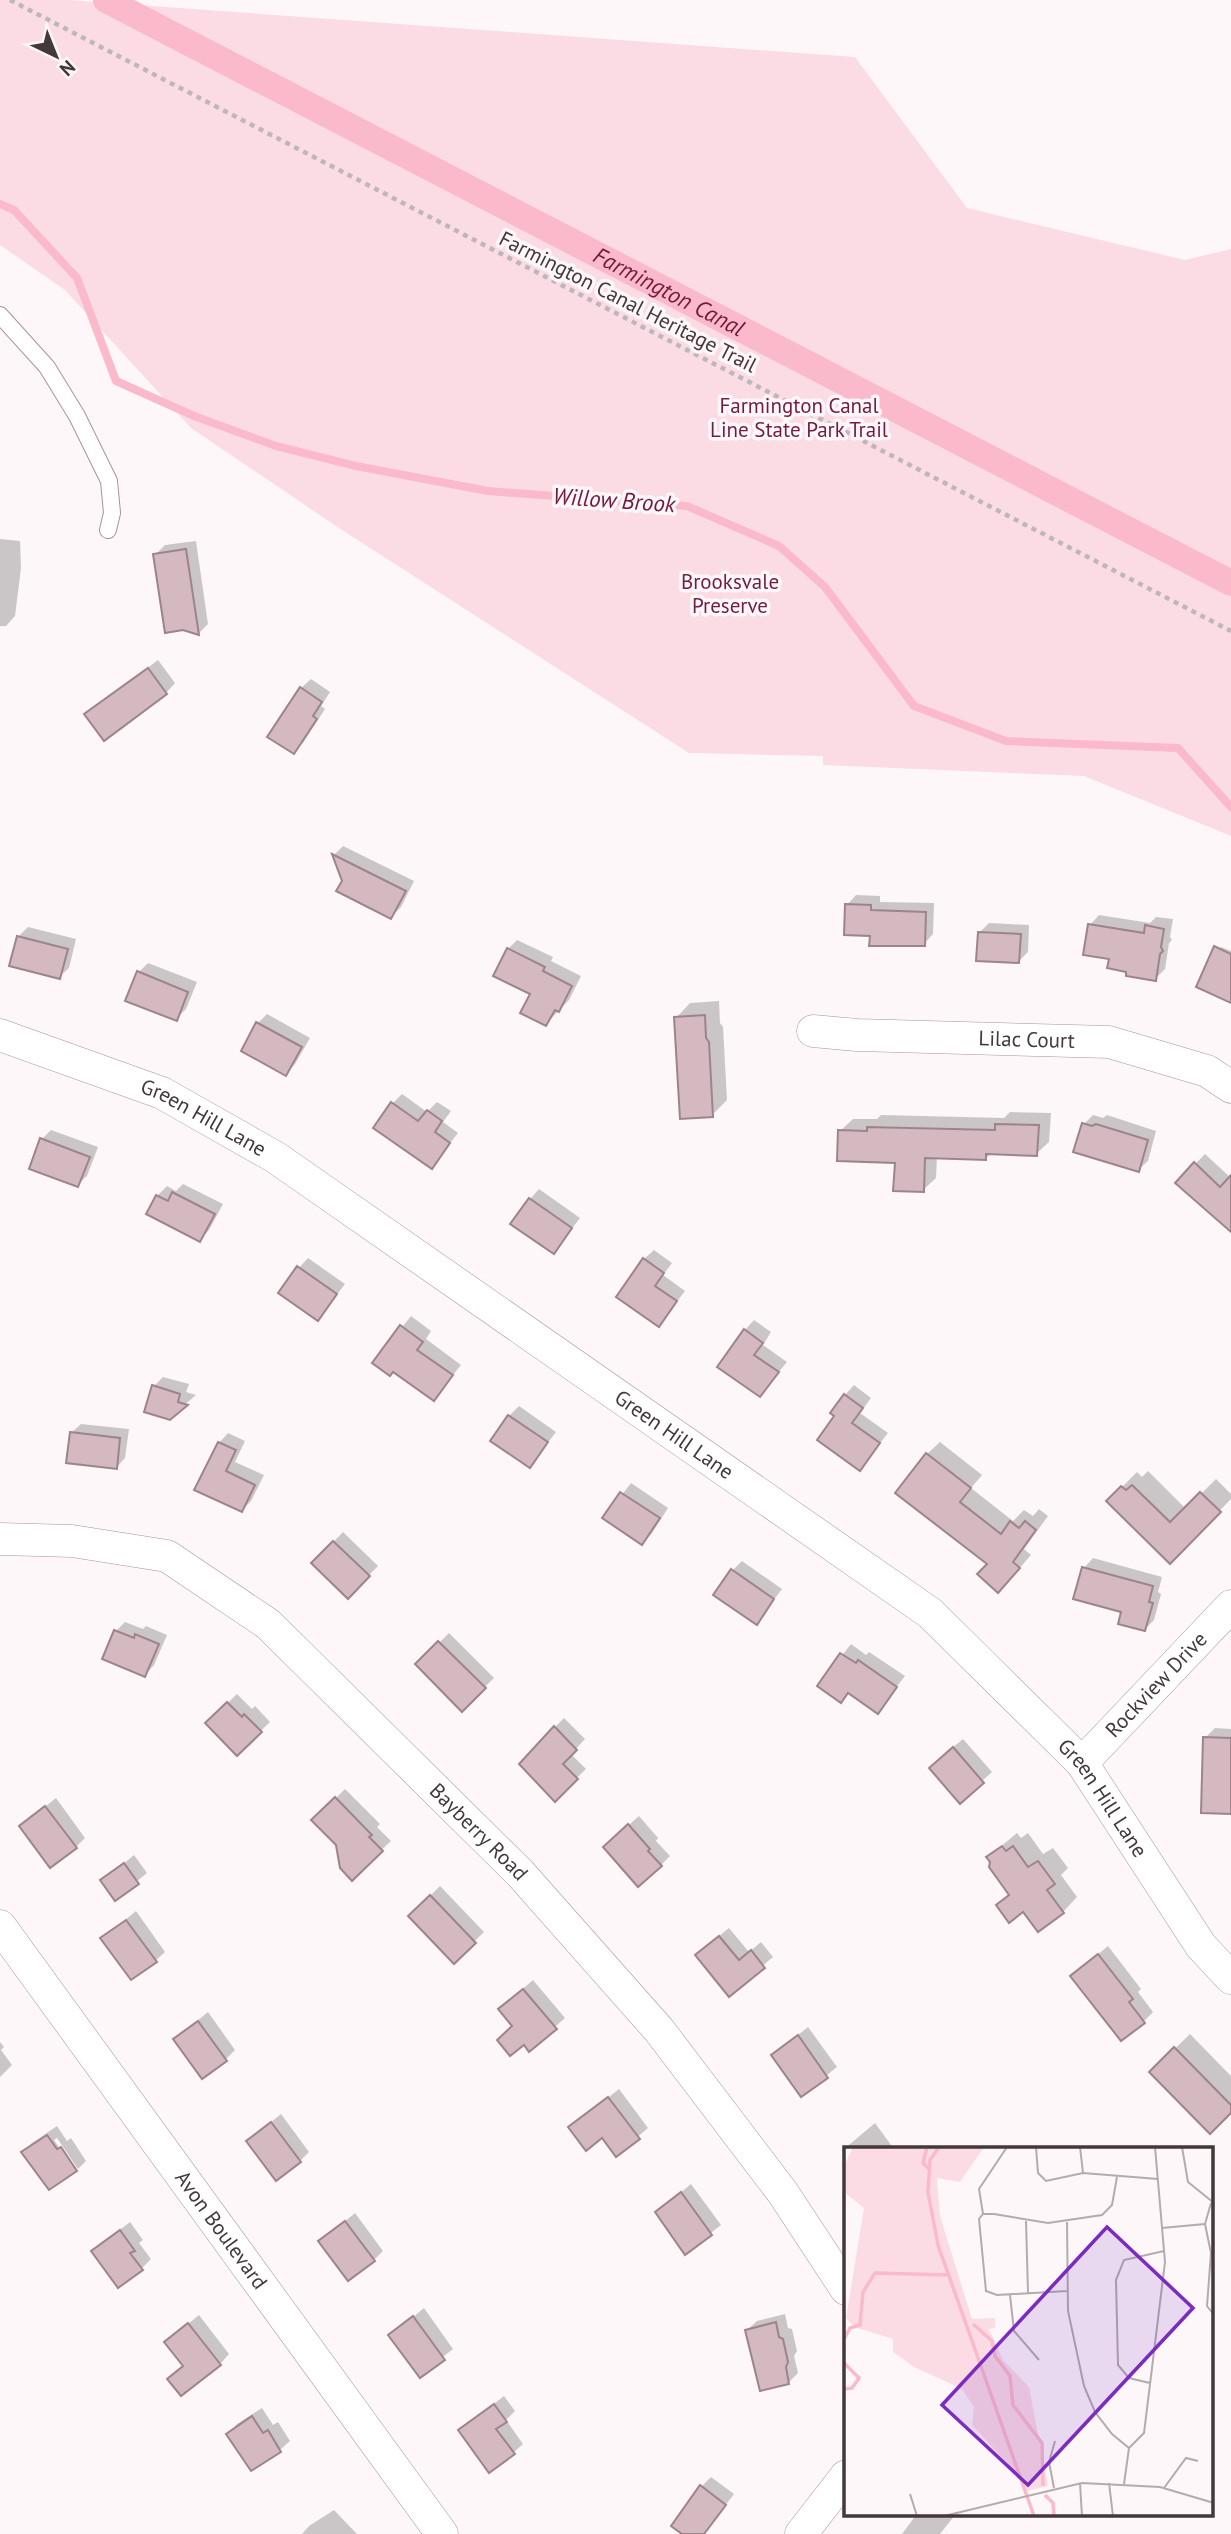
<svg xmlns="http://www.w3.org/2000/svg" width="1231" height="2534" viewBox="0 0 1231 2534" font-family="'PT Sans',sans-serif">
	<style>
		.green { fill: #fbdce4 }
		.shadow { fill: #0003 }
		.lines { fill: none; stroke-linecap: round; stroke-linejoin: round }
		.stream { stroke: #fabacb; stroke-width: 8 }
		.canal { stroke: #fabacb; stroke-width: 26 }
		.building { fill: #d5b9c0; stroke: #9d848a; stroke-width: 2 }
		.lane-casing { stroke: #ac9298; stroke-width: 18 }
		.street-casing { stroke: #ac9298; stroke-width: 33 }
		.path { stroke: #beb7b9; stroke-width: 4.5; stroke-dasharray: 5 5; stroke-linecap: butt }
		.lane { stroke: #fff; stroke-width: 16 }
		.street { stroke: #fff; stroke-width: 32 }
		.labels { text-anchor: middle; stroke-width: 7; stroke-linejoin: round; paint-order: stroke }
		.street-label { font-size: 21px; fill: #43383a; stroke: #fdf7f9 }
		.park-label { font-size: 21px; fill: #741c3f; stroke: #fdf7f9 }
		.water-label { font-size: 23px; font-style: italic; fill: #731a3e; stroke: #fdf7f9 }
		.inset-river { fill: none; stroke: #fabacb; stroke-width: 3.5 }
		.inset-road { fill: none; stroke: #b3abad; stroke-width: 2 }
		.view { fill: #7b2cbf; fill-opacity: 0.15; stroke: #7b2cbf; stroke-width: 3.5 }
		.inset-edge { fill: none; stroke: #43383a; stroke-width: 3.5 }
	</style>
	<rect width="100%" height="100%" fill="#fdf7f9"/>
	<polygon class="green" points="0,0 69,0 855,57 967,208 1185,260 1231,249 1231,836 1084,776 823,765 823,756 689,753 342,530 191,428 65,290 0,245"/>
	<g class="shadow">
		<polygon points="0,539 20,541 21,568 15,616 6,626 0,626"/>
		<polygon points="196,541 208,624 199,633 183,628 155,555 165,545"/>
		<polygon points="158,660 175,683 166,693 87,714"/>
		<polygon points="311,679 330,692 321,706 325,709 303,743 293,752 301,688"/>
		<polygon points="343,846 414,881 401,907 391,917 344,881 334,855"/>
		<polygon points="856,895 880,896 880,902 934,903 933,934 924,944 872,934 847,905"/>
		<polygon points="1099,915 1150,923 1156,917 1173,919 1170,937 1172,940 1169,943 1165,969 1155,979 1128,970 1111,957 1090,925"/>
		<polygon points="989,923 1029,925 1028,952 1019,961 979,933"/>
		<polygon points="28,927 76,939 69,968 59,977 18,937"/>
		<polygon points="517,940 553,957 551,961 581,976 569,1000 546,1024 508,949"/>
		<polygon points="1221,947 1231,951 1231,1001 1212,956"/>
		<polygon points="148,963 197,982 186,1009 176,1019 139,972"/>
		<polygon points="719,1001 720,1023 723,1027 727,1100 712,1115 676,1018 690,1003"/>
		<polygon points="267,1014 310,1038 295,1064 286,1074 258,1023"/>
		<polygon points="402,1094 427,1112 437,1102 451,1111 443,1122 458,1133 431,1167 393,1103"/>
		<polygon points="1010,1112 1051,1113 1049,1142 1036,1154 991,1153 986,1158 937,1156 936,1178 923,1190 896,1162 840,1131 853,1119 877,1119 881,1115 1004,1118"/>
		<polygon points="1093,1115 1103,1118 1107,1115 1156,1131 1148,1161 1138,1170 1084,1124"/>
		<polygon points="51,1130 98,1147 87,1176 77,1185 42,1139"/>
		<polygon points="1205,1154 1231,1178 1231,1230 1177,1183"/>
		<polygon points="183,1184 223,1204 209,1230 200,1240 157,1196 167,1186 176,1191"/>
		<polygon points="539,1189 580,1218 554,1252 530,1199"/>
		<polygon points="654,1250 672,1263 663,1275 685,1291 659,1325 644,1259"/>
		<polygon points="308,1258 345,1284 318,1319 299,1268"/>
		<polygon points="411,1316 431,1331 426,1339 461,1365 434,1399 394,1370 374,1363"/>
		<polygon points="754,1320 771,1332 763,1345 787,1362 760,1395 719,1367 745,1330"/>
		<polygon points="163,1377 189,1384 186,1392 196,1395 169,1418 154,1386"/>
		<polygon points="854,1385 871,1398 860,1413 888,1433 860,1469 836,1415 845,1395"/>
		<polygon points="519,1406 556,1432 530,1466 509,1416"/>
		<polygon points="81,1424 129,1429 125,1458 116,1468 71,1433"/>
		<polygon points="228,1433 245,1441 235,1462 264,1475 251,1501 242,1510 197,1489 219,1443"/>
		<polygon points="940,1442 982,1475 971,1488 1013,1521 1024,1510 1033,1516 1039,1509 1048,1516 1024,1549 1031,1555 1011,1578 989,1564 927,1454"/>
		<polygon points="1148,1471 1186,1509 1216,1479 1231,1494 1231,1499 1170,1562 1108,1501 1137,1472 1142,1477"/>
		<polygon points="631,1483 668,1508 652,1533 642,1543 605,1517"/>
		<polygon points="343,1532 378,1566 348,1596 313,1563"/>
		<polygon points="1093,1558 1162,1577 1158,1592 1161,1594 1154,1620 1145,1629 1123,1611 1084,1568"/>
		<polygon points="742,1561 782,1589 756,1623 733,1570"/>
		<polygon points="125,1622 143,1629 146,1626 167,1635 154,1665 145,1675 116,1631"/>
		<polygon points="449,1633 494,1678 462,1709 418,1664"/>
		<polygon points="851,1644 866,1655 869,1652 905,1676 877,1712 849,1692 841,1700 819,1685"/>
		<polygon points="237,1694 252,1709 255,1706 270,1722 237,1754 207,1723"/>
		<polygon points="564,1718 585,1739 571,1754 586,1769 555,1799 555,1727"/>
		<polygon points="1215,1728 1231,1729 1231,1812 1205,1738"/>
		<polygon points="963,1739 992,1772 960,1801 940,1758"/>
		<polygon points="345,1789 380,1824 377,1827 391,1841 352,1878 338,1848 313,1821"/>
		<polygon points="56,1798 85,1838 76,1847 21,1826"/>
		<polygon points="639,1816 658,1838 656,1841 670,1856 661,1865 614,1838"/>
		<polygon points="1017,1833 1021,1838 1028,1833 1043,1854 1053,1848 1068,1868 1061,1875 1077,1897 1063,1912 1023,1910 998,1905 1010,1893 988,1857"/>
		<polygon points="134,1855 147,1873 116,1898 103,1881"/>
		<polygon points="440,1886 484,1932 454,1961 410,1916"/>
		<polygon points="136,1911 165,1952 155,1961 103,1938"/>
		<polygon points="729,1928 749,1952 761,1942 773,1957 729,1994 707,1946"/>
		<polygon points="1108,1946 1141,1989 1138,1992 1153,2012 1144,2021 1072,1976"/>
		<polygon points="533,1980 565,2018 530,2049 514,2025 510,2000"/>
		<polygon points="208,2012 235,2050 226,2059 175,2039"/>
		<polygon points="808,2027 837,2067 802,2095 773,2055"/>
		<polygon points="1190,2034 1231,2076 1231,2111 1151,2072"/>
		<polygon points="0,2042 4,2047 1,2050 12,2065 0,2077"/>
		<polygon points="619,2089 648,2128 617,2154 602,2136 570,2128"/>
		<polygon points="281,2114 309,2152 300,2161 248,2141"/>
		<polygon points="875,2123 894,2149 846,2149 846,2155 843,2150"/>
		<polygon points="57,2126 67,2141 71,2138 86,2161 78,2169 57,2138 54,2140 75,2171 23,2152 32,2143"/>
		<polygon points="691,2184 721,2225 686,2252 657,2212"/>
		<polygon points="355,2213 383,2251 374,2260 321,2241"/>
		<polygon points="130,2222 143,2240 139,2243 151,2259 141,2269 93,2251"/>
		<polygon points="424,2308 453,2349 420,2375 391,2335"/>
		<polygon points="785,2314 788,2328 792,2329 797,2351 794,2356 798,2373 789,2382 747,2330 757,2321"/>
		<polygon points="199,2315 229,2354 220,2364 169,2379 184,2365 166,2342"/>
		<polygon points="504,2396 515,2411 506,2420 523,2444 513,2453 460,2430"/>
		<polygon points="262,2408 273,2425 278,2422 290,2441 280,2450 251,2469 228,2434 237,2424"/>
		<polygon points="711,2477 734,2494 704,2534 685,2534 702,2486"/>
		<polygon points="334,2510 357,2534 302,2534 309,2526"/>
		<polygon points="916,2515 955,2515 940,2534 902,2534"/>
	</g>
	<g class="lines">
		<polyline class="stream" points="0,204 14,210 77,278 116,381 194,416 276,446 356,466 488,491 687,506 779,546 825,587 914,706 1006,741 1178,748 1231,807"/>
		<path class="canal" id="s1" d="M106,0L1231,583"/>
	</g>
	<g class="building">
		<polygon points="186,549 199,635 183,630 165,633 153,554"/>
		<polygon points="148,668 167,694 104,741 84,714"/>
		<polygon points="300,687 322,702 313,716 317,719 294,754 267,737"/>
		<polygon points="332,854 406,891 391,919 336,891 342,881"/>
		<polygon points="845,904 871,905 871,910 926,912 925,946 869,946 870,936 844,935"/>
		<polygon points="1088,924 1144,933 1145,925 1164,929 1161,947 1163,951 1160,954 1156,981 1126,976 1126,972 1107,968 1109,959 1083,955"/>
		<polygon points="978,932 1021,934 1019,963 976,961"/>
		<polygon points="17,936 68,949 60,979 9,966"/>
		<polygon points="1214,946 1231,954 1231,1003 1196,987"/>
		<polygon points="507,948 545,967 543,971 572,986 559,1012 555,1010 546,1026 520,1013 530,994 493,976"/>
		<polygon points="137,971 188,992 177,1021 125,1001"/>
		<polygon points="705,1015 706,1038 709,1042 713,1117 680,1119 674,1017"/>
		<polygon points="256,1022 302,1047 286,1076 241,1051"/>
		<polygon points="391,1102 418,1121 427,1110 442,1121 435,1132 450,1143 432,1169 373,1128"/>
		<polygon points="1082,1123 1092,1126 1096,1124 1148,1140 1139,1172 1073,1152"/>
		<polygon points="995,1124 1039,1125 1037,1156 986,1154 986,1160 925,1158 924,1192 893,1191 895,1163 837,1161 838,1130 867,1131 867,1127 995,1130"/>
		<polygon points="40,1138 90,1157 78,1187 29,1169"/>
		<polygon points="1194,1162 1220,1187 1231,1175 1231,1232 1175,1183"/>
		<polygon points="172,1192 215,1214 200,1242 146,1214 156,1195 168,1201"/>
		<polygon points="529,1198 572,1228 554,1254 510,1224"/>
		<polygon points="643,1258 664,1273 655,1286 677,1301 659,1327 616,1297"/>
		<polygon points="297,1266 337,1294 318,1321 278,1293"/>
		<polygon points="400,1325 423,1342 417,1350 453,1375 434,1401 393,1372 390,1376 372,1363"/>
		<polygon points="744,1329 763,1343 754,1355 779,1372 760,1397 717,1367"/>
		<polygon points="152,1385 180,1394 178,1402 188,1405 170,1420 144,1412"/>
		<polygon points="844,1394 863,1408 852,1423 880,1443 860,1471 817,1440 834,1416 830,1413"/>
		<polygon points="508,1415 548,1442 530,1468 490,1441"/>
		<polygon points="70,1432 120,1438 117,1469 66,1463"/>
		<polygon points="218,1442 236,1450 226,1471 255,1485 242,1512 194,1490"/>
		<polygon points="926,1453 971,1488 960,1502 1001,1534 1010,1521 1019,1528 1025,1521 1036,1530 1013,1562 1020,1568 998,1593 977,1574 987,1564 895,1493"/>
		<polygon points="1132,1485 1170,1522 1200,1492 1221,1512 1170,1564 1106,1501 1121,1486 1126,1490"/>
		<polygon points="620,1492 660,1518 642,1545 602,1518"/>
		<polygon points="333,1541 370,1576 348,1599 311,1563"/>
		<polygon points="1082,1567 1153,1586 1149,1602 1153,1603 1145,1631 1118,1624 1121,1612 1073,1599"/>
		<polygon points="731,1569 774,1599 757,1625 713,1595"/>
		<polygon points="114,1630 134,1638 135,1634 159,1644 145,1677 102,1659"/>
		<polygon points="438,1641 486,1688 462,1712 415,1664"/>
		<polygon points="840,1653 856,1663 858,1660 897,1687 878,1714 848,1693 841,1703 817,1686"/>
		<polygon points="227,1702 242,1717 244,1714 262,1732 237,1756 205,1723"/>
		<polygon points="554,1726 577,1750 563,1764 578,1779 555,1802 519,1764"/>
		<polygon points="1203,1737 1231,1738 1231,1814 1201,1813"/>
		<polygon points="953,1747 984,1783 960,1804 929,1768"/>
		<polygon points="335,1797 372,1835 369,1837 383,1851 352,1881 340,1868 336,1845 311,1820"/>
		<polygon points="45,1806 77,1848 50,1868 19,1826"/>
		<polygon points="628,1824 650,1849 648,1851 662,1866 638,1887 603,1847"/>
		<polygon points="1002,1846 1006,1851 1013,1846 1028,1867 1038,1861 1055,1884 1047,1890 1064,1913 1038,1932 1023,1912 1009,1923 996,1905 1009,1895 989,1867 990,1862 986,1857"/>
		<polygon points="124,1863 139,1884 115,1901 100,1880"/>
		<polygon points="430,1895 476,1943 454,1964 408,1916"/>
		<polygon points="126,1920 157,1962 131,1980 100,1938"/>
		<polygon points="719,1936 739,1960 751,1950 765,1968 729,1997 695,1955"/>
		<polygon points="1098,1954 1133,1999 1129,2002 1145,2023 1121,2041 1070,1976"/>
		<polygon points="523,1989 557,2029 529,2052 524,2045 510,2056 497,2040 512,2026 498,2009"/>
		<polygon points="198,2021 227,2061 202,2079 173,2039"/>
		<polygon points="798,2035 828,2078 801,2097 771,2055"/>
		<polygon points="1174,2047 1231,2105 1231,2113 1210,2134 1149,2072"/>
		<polygon points="608,2097 640,2139 616,2157 602,2138 586,2151 568,2127"/>
		<polygon points="271,2122 301,2162 276,2181 246,2141"/>
		<polygon points="47,2135 57,2149 61,2147 77,2171 49,2190 21,2152"/>
		<polygon points="681,2192 712,2235 685,2255 655,2212"/>
		<polygon points="345,2221 375,2261 348,2281 318,2241"/>
		<polygon points="120,2230 135,2251 130,2253 143,2270 118,2288 91,2251"/>
		<polygon points="413,2316 445,2360 420,2378 388,2335"/>
		<polygon points="776,2322 779,2337 783,2339 788,2362 786,2367 789,2384 760,2391 745,2330"/>
		<polygon points="188,2323 221,2365 181,2396 167,2379 183,2366 164,2342"/>
		<polygon points="494,2404 507,2422 496,2429 515,2454 489,2473 458,2430"/>
		<polygon points="252,2416 263,2433 268,2430 281,2452 251,2471 226,2434"/>
		<polygon points="700,2485 726,2505 704,2534 682,2534 671,2526"/>
	</g>
	<g class="lines">
		<defs>
			<polyline id="lane" points="0,315 47,367 77,416 109,481 112,513 108,530"/>
			<g id="street">
				<path id="s2" d="M813,1031L857,1035L1109,1042L1207,1071L1231,1087"/>
				<path id="s3" d="M0,1035L162,1093L275,1157L930,1613L1082,1763L1201,1946L1231,1978"/>
				<path id="s4" d="M0,1539L72,1541L167,1556L268,1624L520,1873L659,2030L783,2193L846,2289"/>
				<path id="s5" d="M1082,1763L1231,1606"/>
				<path id="s6" d="M0,1926L442,2534"/>
				<polyline points="801,2534 846,2476"/>
			</g>
		</defs>
		<use href="#lane" class="lane-casing"/>
		<use href="#street" class="street-casing"/>
		<polyline class="path" points="10,0 1231,631"/>
		<use href="#lane" class="lane"/>
		<use href="#street" class="street"/>
	</g>
	<g class="labels">
		<g class="street-label">
			<text transform="translate(628 302) rotate(27)" y="7">Farmington Canal Heritage Trail</text>
			<text dy="7" stroke="none"><textPath href="#s2" startOffset="214">Lilac Court</textPath></text>
			<text dy="7" stroke="none"><textPath href="#s3" startOffset="220">Green Hill Lane</textPath></text>
			<text dy="7" stroke="none"><textPath href="#s3" startOffset="788">Green Hill Lane</textPath></text>
			<text dy="7" stroke="none"><textPath href="#s5" startOffset="108">Rockview Drive</textPath></text>
			<text dy="7" stroke="none"><textPath href="#s3" startOffset="1354">Green Hill Lane</textPath></text>
			<text dy="7" stroke="none"><textPath href="#s4" startOffset="586">Bayberry Road</textPath></text>
			<text dy="7" stroke="none"><textPath href="#s6" startOffset="376">Avon Boulevard</textPath></text>
		</g>
		<g class="park-label">
			<text x="799" y="413">Farmington Canal<tspan x="799" dy="24">Line State Park Trail</tspan></text>
			<text x="730" y="589">Brooksvale<tspan x="730" dy="24">Preserve</tspan></text>
		</g>
		<g class="water-label">
			<text dy="8" stroke="none"><textPath href="#s1" startOffset="634">Farmington Canal</textPath></text>
			<text transform="translate(614 500) rotate(4)" y="8">Willow Brook</text>
		</g>
	</g>
	<g transform="translate(844 2147)">
		<rect width="369" height="369" fill="#fdf7f9"/>
		<path d="M9,0H140L116,35L93,31L96,69L128,172L151,171V181L145,182L159,213L185,240L204,339L183,344L179,333L128,278L130,260L118,242L70,220L49,205V192L10,180L2,171L20,61L0,45V19Z" fill="#fbdce4"/>
		<path class="inset-river" d="M83,0L79,16L85,22M95,0L86,13L84,45L94,98L190,369M129,177L148,194L151,209L166,229L169,258L198,296L199,339M0,192L6,181L16,178L19,145L31,126L105,128M0,216L15,231L8,241L0,242M201,348L209,356L210,369"/>
		<path class="inset-road" d="M192,0L194,26L202,34L239,26L314,32M236,0L239,26M338,0L344,35L370,56M367,56L361,77L367,106L363,159L370,168M139,67L135,42L163,0M182,74L184,146M223,75L224,164L240,239L251,265L268,287L285,301M318,81L361,77M223,144L153,148L142,144L135,72L139,67H150L204,76L258,68L268,58L273,30M166,148L170,184L195,213M306,236L285,231L274,218L272,133L280,113L320,104M236,336L238,369M265,336L269,369M280,337L285,301L300,286L321,115L311,0M210,341L205,315L211,294M320,341L342,311L354,314M66,347L73,369M100,369L238,336L316,340L370,356"/>
		<path class="view" d="M263,80L349,161L184,338L98,258Z"/>
		<rect width="369" height="369" class="inset-edge"/>
	</g>
	<g transform="translate(56 56) rotate(137)" stroke="#fdf7f9" stroke-width="5" paint-order="stroke">
	<path d="M0-5L12 26L0 18L-12 26Z" fill="#43383a"/>
	<text y="-10" font-size="19" font-weight="bold" text-anchor="middle" fill="#43383a">N</text>
	</g>
</svg>
